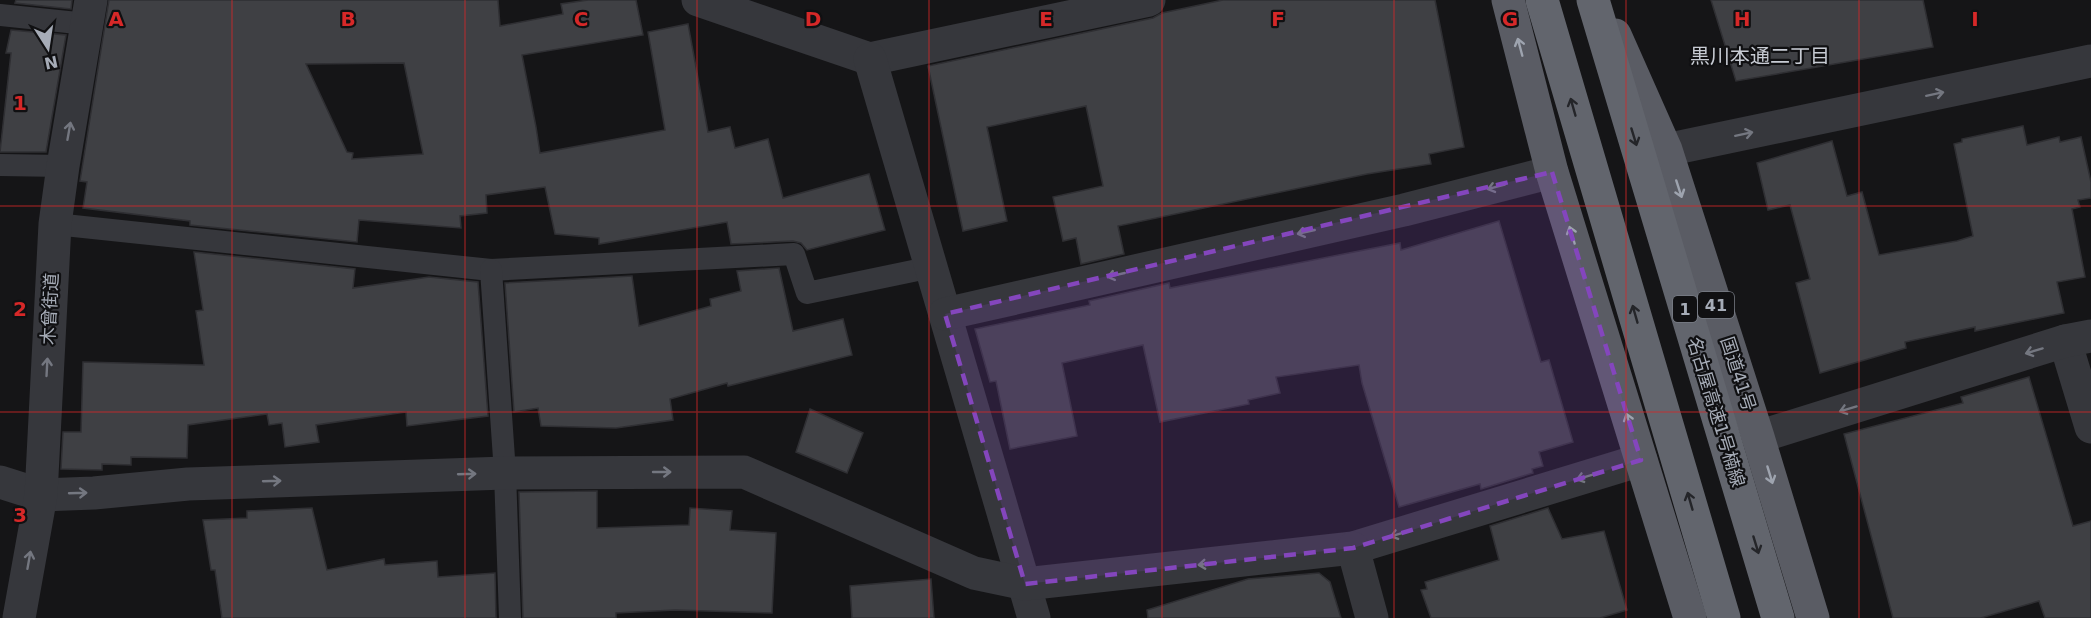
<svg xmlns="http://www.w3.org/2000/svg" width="2091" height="618" viewBox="0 0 2091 618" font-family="'DejaVu Sans','Noto Sans JP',sans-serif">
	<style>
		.building { fill: #3f4044; stroke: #2f2f33; stroke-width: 1.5; fill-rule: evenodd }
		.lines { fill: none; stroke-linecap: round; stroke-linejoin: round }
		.service { stroke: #36373c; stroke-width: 22 }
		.minor { stroke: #36373c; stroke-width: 33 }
		.trunk { stroke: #5a5c64; stroke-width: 33 }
		.motorway { stroke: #62656d; stroke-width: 33 }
		.oneway { stroke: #9ea4af }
		.oneway2 { stroke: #747780 }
		.oneway3 { stroke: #242529 }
		.marked { fill: #8446bd; fill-opacity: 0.2; stroke: #8446bd; stroke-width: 4.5; stroke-dasharray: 12 8; stroke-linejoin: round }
		.grid { fill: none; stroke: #d62828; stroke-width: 1.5; stroke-opacity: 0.55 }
		.labels { text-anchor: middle; stroke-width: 4.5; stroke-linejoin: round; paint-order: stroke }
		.shield { fill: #101012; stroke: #797d86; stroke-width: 1.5 }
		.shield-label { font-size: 16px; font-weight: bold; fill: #a6acb7 }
		.street-label { font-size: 18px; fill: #a6acb7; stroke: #101012 }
		.neighbourhood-label { font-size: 20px; fill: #c7cbd3; stroke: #101012 }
		.grid-label { font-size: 20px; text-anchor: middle; font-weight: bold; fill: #d62828; stroke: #101012; stroke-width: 4.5; stroke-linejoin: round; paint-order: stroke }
	</style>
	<rect width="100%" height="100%" fill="#151517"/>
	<g class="building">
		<polygon points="16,0 72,0 71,9 15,3"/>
		<path d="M109,0H498L500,26L563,14L561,4L588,0H636L643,35L522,55L536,127L540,153L665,130L648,32L688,24L708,132L730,127L735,148L768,139L783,198L869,174L885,230L807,250L801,243L793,241L731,244L727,222L599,244V238L555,234L545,187L486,195L487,213L460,216L461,228L359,220L357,242L190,225V221L83,208L87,182L80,181ZM404,63L423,154L352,159L353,153L347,152L306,64Z"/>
		<polygon points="1223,0 1435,0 1464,147 1429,154 1431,164 1367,174 1118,226 1124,254 1081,264 1076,238 1063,241 1053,197 1103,186 1086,106 987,127 1007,221 963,231 928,66 1153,18 1162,13"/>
		<polygon points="1711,0 1923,0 1933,47 1736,81"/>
		<polygon points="11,30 66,35 46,152 0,152 11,53 6,53"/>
		<polygon points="2023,126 2027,145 2059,137 2060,142 2081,137 2091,182 2091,198 2078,200 2080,207 2072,209 2085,277 2057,282 2064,313 1975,331 1975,327 1905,342 1906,348 1820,373 1796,283 1810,279 1790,205 1768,210 1757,163 1832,141 1847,196 1862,192 1879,255 1957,241 1973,236 1954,144 1962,142 1962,139"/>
		<polygon points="1499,221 1541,362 1549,360 1573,442 1539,452 1543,466 1532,469 1533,473 1481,489 1480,484 1399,507 1362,383 1359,365 1276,377 1280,393 1248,400 1249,404 1160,422 1143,345 1062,363 1077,436 1010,449 996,381 990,382 975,329 1090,305 1089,301 1169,283 1170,288 1400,243 1401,250"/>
		<polygon points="194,252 355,269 353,288 429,277 478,282 488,416 407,426 406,412 316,425 319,442 285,447 282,423 269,425 267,414 188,425 187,458 131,457 131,465 102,464 102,470 61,469 63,432 81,432 83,362 204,365 196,311 203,310"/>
		<polygon points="779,268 793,331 843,319 852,355 728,386 727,383 670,399 673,420 616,428 541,426 538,408 514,412 505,283 632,276 639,326 711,306 710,299 741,291 737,271"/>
		<polygon points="2029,377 2073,526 2091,521 2091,618 2045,618 2039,601 1981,618 1893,618 1844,434 1963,403 1961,397"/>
		<polygon points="810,409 863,433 847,473 796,452"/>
		<polygon points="597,491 597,528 689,525 690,508 732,511 730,530 776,533 772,613 675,610 616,613 616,618 523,618 519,492"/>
		<polygon points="312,508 327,570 384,559 385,565 437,561 438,577 495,573 496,618 222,618 215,570 211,570 203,520 247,518 247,511"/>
		<polygon points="1548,508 1562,539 1604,531 1627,610 1600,618 1431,618 1421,590 1427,589 1425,582 1499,560 1490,526"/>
		<polygon points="1319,573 1330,582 1341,618 1148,618 1147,610 1248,579"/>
		<polygon points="931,579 934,618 852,618 850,586"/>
	</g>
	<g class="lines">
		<g class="service">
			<polyline points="0,15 87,24"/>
			<polyline points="0,165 63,166"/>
			<polyline points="55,224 491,270 794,254 807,293 932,267"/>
			<polyline points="491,270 505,473 510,618"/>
		</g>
		<g class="minor">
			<polyline points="698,0 870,59 1149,0"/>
			<polyline points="870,59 1034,618"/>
			<polyline points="1666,150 2091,61"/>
			<polyline points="945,314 1404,210 1552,172"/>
			<polyline points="2065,341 2091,427"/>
			<polyline points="1758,437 2065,341 2091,336"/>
			<polyline points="0,482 41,495 94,493 188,484 505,473 744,472 974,573 1025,584 1353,548 1641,460"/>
			<polyline points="1353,548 1372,618"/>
			<polyline points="19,618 41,495 55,224 63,166 91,0"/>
		</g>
		<g class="trunk">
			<polyline points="1508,0 1552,172 1690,618"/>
			<polyline points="1615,35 1666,150 1758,437 1813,618"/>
		</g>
		<g class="motorway">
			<polyline points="1542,0 1724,618"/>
			<polyline points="1593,0 1778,618"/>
		</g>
	</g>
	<defs><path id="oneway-shaft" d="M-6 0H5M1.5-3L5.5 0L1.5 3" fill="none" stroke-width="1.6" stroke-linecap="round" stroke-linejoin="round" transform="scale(1.5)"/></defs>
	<g class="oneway">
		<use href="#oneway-shaft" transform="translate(1520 47) rotate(-105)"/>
		<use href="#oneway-shaft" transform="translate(1679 189) rotate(72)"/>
		<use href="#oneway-shaft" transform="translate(1572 235) rotate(-107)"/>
		<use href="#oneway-shaft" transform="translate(1629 422) rotate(-107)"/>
		<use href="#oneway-shaft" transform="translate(1770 475) rotate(73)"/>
	</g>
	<g class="oneway2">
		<use href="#oneway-shaft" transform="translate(1935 94) rotate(-12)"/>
		<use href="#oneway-shaft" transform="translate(69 131) rotate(-80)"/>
		<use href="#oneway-shaft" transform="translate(1744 134) rotate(-12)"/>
		<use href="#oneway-shaft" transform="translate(1496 187) rotate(165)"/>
		<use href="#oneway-shaft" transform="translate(1306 232) rotate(167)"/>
		<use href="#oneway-shaft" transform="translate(1116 275) rotate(167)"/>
		<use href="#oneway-shaft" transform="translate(2034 351) rotate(163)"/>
		<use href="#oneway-shaft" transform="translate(47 367) rotate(-87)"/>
		<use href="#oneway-shaft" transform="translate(1848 409) rotate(163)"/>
		<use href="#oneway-shaft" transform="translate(662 472)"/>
		<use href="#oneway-shaft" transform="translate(467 474) rotate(-2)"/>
		<use href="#oneway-shaft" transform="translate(1585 477) rotate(163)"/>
		<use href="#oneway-shaft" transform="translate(272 481) rotate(-2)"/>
		<use href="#oneway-shaft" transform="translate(78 493) rotate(-2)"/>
		<use href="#oneway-shaft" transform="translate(1399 534) rotate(163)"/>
		<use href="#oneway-shaft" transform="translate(29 560) rotate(-80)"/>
		<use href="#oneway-shaft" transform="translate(1207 564) rotate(174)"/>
	</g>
	<g class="oneway3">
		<use href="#oneway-shaft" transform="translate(1573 107) rotate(-106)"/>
		<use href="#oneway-shaft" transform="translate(1634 137) rotate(73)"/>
		<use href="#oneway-shaft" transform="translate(1635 314) rotate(-106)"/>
		<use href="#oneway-shaft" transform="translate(1690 501) rotate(-106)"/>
		<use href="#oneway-shaft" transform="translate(1756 545) rotate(73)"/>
	</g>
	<path class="marked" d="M1552,172L1641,460L1353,548L1025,584L945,314Z"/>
	<path class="grid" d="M232,0V618M465,0V618M697,0V618M929,0V618M1162,0V618M1394,0V618M1626,0V618M1859,0V618M0,206H2091M0,412H2091"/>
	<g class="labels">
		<g class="shield">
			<rect x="1698" y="292" width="36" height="26" rx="4.5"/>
			<rect x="1673" y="296" width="24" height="26" rx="4.5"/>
		</g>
		<g class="shield-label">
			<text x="1716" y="311">41</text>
			<text x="1685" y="315">1</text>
		</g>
		<g class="street-label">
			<text transform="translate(50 309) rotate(-87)" y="6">木曾街道</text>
			<text transform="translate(1738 374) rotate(72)" y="6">国道41号</text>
			<text transform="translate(1716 412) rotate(73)" y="6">名古屋高速1号楠線</text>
		</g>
		<g class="neighbourhood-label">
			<text x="1760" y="63">黒川本通二丁目</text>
		</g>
	</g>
	<g class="grid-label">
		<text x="116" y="26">A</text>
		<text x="348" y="26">B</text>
		<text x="581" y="26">C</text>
		<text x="813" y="26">D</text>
		<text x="1046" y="26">E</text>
		<text x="1278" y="26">F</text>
		<text x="1510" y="26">G</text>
		<text x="1742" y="26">H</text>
		<text x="1975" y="26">I</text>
		<text x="20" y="110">1</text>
		<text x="20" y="316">2</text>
		<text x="20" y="522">3</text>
	</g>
	<g transform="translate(48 48) rotate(168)" stroke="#101012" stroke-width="4.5" paint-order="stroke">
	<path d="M0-4.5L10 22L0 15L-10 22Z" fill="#a6acb7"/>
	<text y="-9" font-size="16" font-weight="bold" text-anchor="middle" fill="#a6acb7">N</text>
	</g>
</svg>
